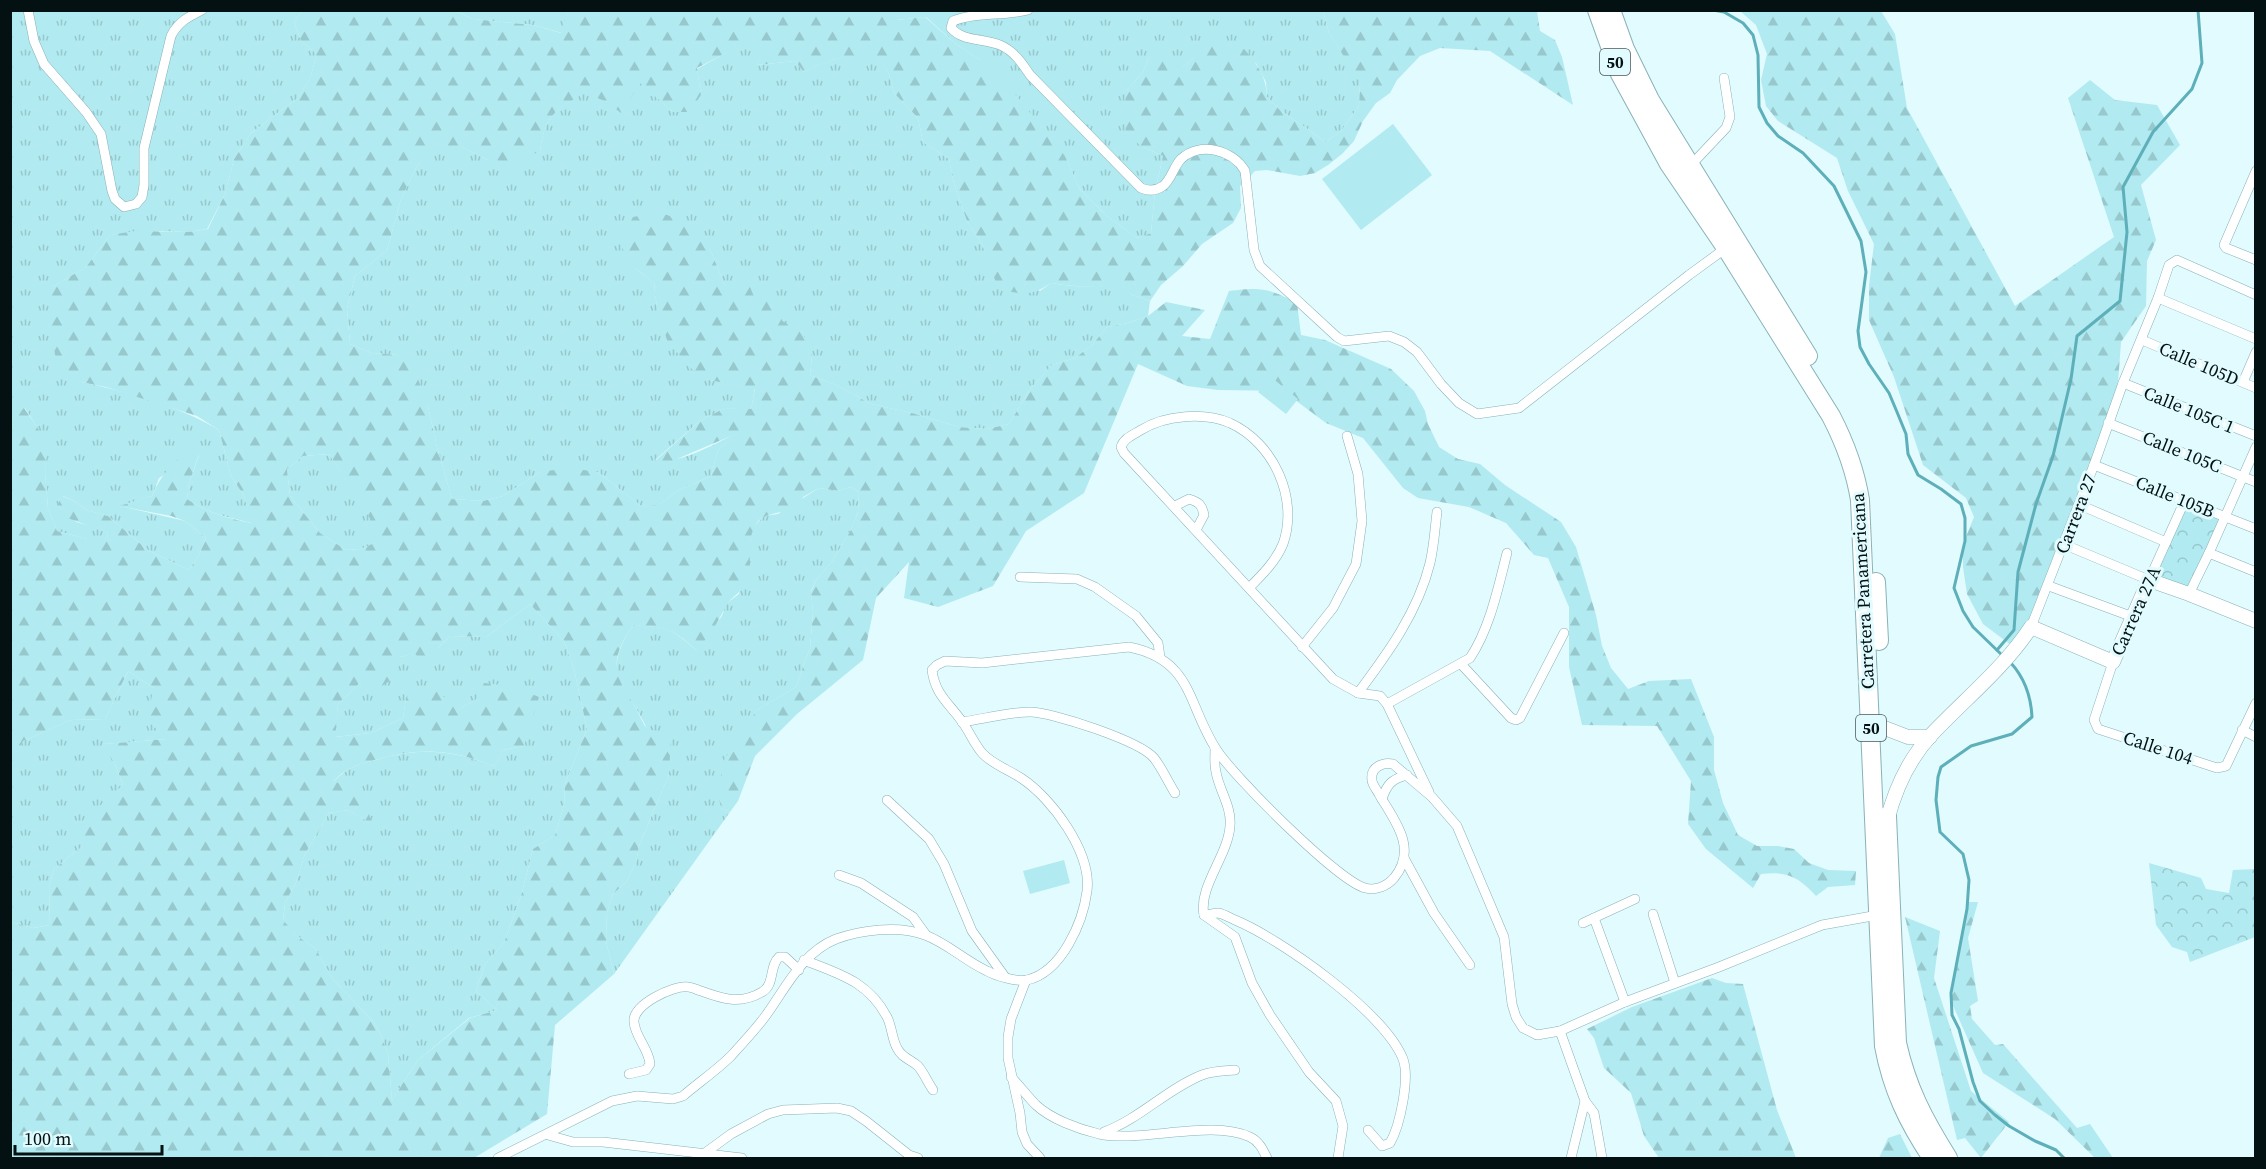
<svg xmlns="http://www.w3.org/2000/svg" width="2266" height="1169" viewBox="0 0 2266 1169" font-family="'Source Serif 4',serif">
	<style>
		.grass { fill: url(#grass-tufts) }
		.forest { fill: url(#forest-firs); fill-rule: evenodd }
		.park { fill: url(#park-crowns) }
		.garden { fill: #b1eaf0 }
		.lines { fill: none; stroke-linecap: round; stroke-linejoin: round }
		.stream { stroke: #5dafb9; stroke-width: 3 }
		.street-casing { stroke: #89b2b7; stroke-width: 10 }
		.secondary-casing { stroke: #89b2b7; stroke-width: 15 }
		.highway-casing { stroke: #89b2b7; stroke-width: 20 }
		.street { stroke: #fff; stroke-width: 9 }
		.secondary { stroke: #fff; stroke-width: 14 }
		.highway { stroke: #fff; stroke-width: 18 }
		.labels { text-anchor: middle; stroke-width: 6; stroke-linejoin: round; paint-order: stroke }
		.shield { fill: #e1fbfe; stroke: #46575a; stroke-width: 1.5 }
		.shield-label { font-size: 16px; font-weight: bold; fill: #031113 }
		.street-label { font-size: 18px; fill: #031113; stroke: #e1fbfe }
	</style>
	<defs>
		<pattern id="grass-tufts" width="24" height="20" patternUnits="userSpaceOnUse" patternTransform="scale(1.5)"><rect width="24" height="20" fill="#b1eaf0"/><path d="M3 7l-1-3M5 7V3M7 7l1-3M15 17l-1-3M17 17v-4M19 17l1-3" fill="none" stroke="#97c8cd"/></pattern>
		<pattern id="forest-firs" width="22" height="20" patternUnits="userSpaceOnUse" patternTransform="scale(1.5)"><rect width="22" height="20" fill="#b1eaf0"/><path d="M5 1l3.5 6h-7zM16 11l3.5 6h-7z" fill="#97c8cd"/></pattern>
		<pattern id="park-crowns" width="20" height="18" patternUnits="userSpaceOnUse" patternTransform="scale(1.5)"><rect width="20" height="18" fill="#b1eaf0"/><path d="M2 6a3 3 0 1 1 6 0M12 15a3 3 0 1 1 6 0" fill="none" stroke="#97c8cd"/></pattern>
	</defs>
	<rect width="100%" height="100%" fill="#e1fbfe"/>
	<g class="grass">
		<polygon points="898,10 1323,11 1329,33 1360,81 1359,106 1341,131 1326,142 1280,110 1267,97 1266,82 1256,63 1195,57 1183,67 1149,57 1143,72 1127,90 1143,147 1163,156 1155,192 1151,233 1137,238 1107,216 1079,188 1065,156 979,59 957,45 926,17 896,20"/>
		<path d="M11,11H302L294,22L301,41L317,54L310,78L298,98L251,133L234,159L225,194L207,229L188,232L159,231L110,235L86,267L52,287L81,382C125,391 181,407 219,430L231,476L244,496L252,523C225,516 211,515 187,499L189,484L199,455L159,478L152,496L120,506L185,521L206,538L199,555L189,570L149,551L108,516L86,510L76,502L63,496L58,506L76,522L94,527L108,533L107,539H87L57,531L48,508L45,472L47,443L25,408L11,420Z"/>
		<polygon points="455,11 570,11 567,13 562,33 533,25 473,19"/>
		<path d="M749,40L764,47L757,65L795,61L804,72C832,58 849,52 880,59L889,74L894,93L918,118L923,142L949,159L954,184L967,221L982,244L990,264L1040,291L1051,283C1076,287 1095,289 1120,281L1132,295L1150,301L1148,316L1128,323L1107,327L1092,345L1075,358L1052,365L1031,388L1009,424L987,429L959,427L912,413L871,404L836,385L810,375L812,356L772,316L757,304L725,286L710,249L635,268L654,283L657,308L709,380L755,388L751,410L725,408L701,420L655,460C684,464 715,443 741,431L718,450L711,476L679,490L659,505L641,506L598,472H540L503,496L483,501L452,499L437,447L428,406L398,355L372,353L350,344L347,309L355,276L387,250L401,199L416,168L433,146L462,147L488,160L540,151C545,115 555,110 585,92L607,102L640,82L673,112L701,95L697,69Z"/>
		<polygon points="329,454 384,539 361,549 346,550 320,533 290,496 287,469 303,456"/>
		<path d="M850,487L859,492L858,512L851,530L831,563L816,580L811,591L813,613L810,648L796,687L757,710L721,808L730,812L614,974L606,941L607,913L612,895L626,882L636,863L639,846L669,774C659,752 649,731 637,710C633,702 626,695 621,687C610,666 621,643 633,625C670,628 668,626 696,650L722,616L726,604L739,594L753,527L764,516L778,514L819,488L838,491Z"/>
		<path d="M530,604L564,641L574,669L587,729L565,784L564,805L555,835L533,849L521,896L504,943L485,964L476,991L497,1010L469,1018L417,1061L392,1100L388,1054L381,1035L373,1021L333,980L316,949L296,935L283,921L285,903L296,882L305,854L329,813L348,810L371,823L334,781C351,765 358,765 379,759C421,747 453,750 494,766L503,750L524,746L529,723L477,699L459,709L406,697L403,718L371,733L334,737L338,704L361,682L399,657L437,649L450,636L486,637Z"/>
		<polygon points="128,671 154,688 167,739 104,744 115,764 123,785 104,804 83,846 54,869 49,887 50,925 33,928 11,922 10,771 23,741 71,720 105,719"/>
	</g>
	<g class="forest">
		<path d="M570,10H898L897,20L925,17L957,45L979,59L1006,83L1065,156L1079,188L1107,216L1137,238L1151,233L1155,192L1163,156L1143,147L1126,135L1124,108L1127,90L1143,72L1149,57L1166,53L1183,67L1209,45L1244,49C1258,65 1266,76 1267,97L1280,110L1326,142L1341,131L1359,106L1360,82L1329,33L1323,11H1537L1540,31L1555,40L1562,57L1573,105L1490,51L1440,48L1420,56L1397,80L1390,93L1376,103L1363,121L1354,141L1342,154L1328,165L1315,173L1300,176L1267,170L1255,171L1240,186L1241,208L1233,223L1202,244L1183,266L1161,285L1150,301L1132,295L1120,282C1095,289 1076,287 1051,283C1031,297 1019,295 998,288L982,244L967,221L954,184L949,159L923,142L918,118L894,93L889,74L880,60C849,52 832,58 804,72L795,61L757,65L763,47L749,41L697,68L701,95L689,112H673L640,83L621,113L607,102L585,93C555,110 545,115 540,151L517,162L488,160L462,147H433L416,168L401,199L387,250L355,276L347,309L350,344L372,353L398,355L415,371L428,406L437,447L452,499L483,501L503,496L540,472L569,468L598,472L641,506L659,505L679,490L711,476L718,450L738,433L672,461H655L701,420L725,408L751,409L755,389L709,380L689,367L667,340L657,308L654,283L635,268L619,243L633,217L659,212L683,221L710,249L725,286L748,282L757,304L778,298L772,316L802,331L812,356L810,375L836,385L871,404L912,413L959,427L987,429L1009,424L1031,388L1052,365L1075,358L1092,345L1107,327L1128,323L1148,316L1166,302L1205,310L1182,336L1210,339L1229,291C1262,287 1268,288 1297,303L1301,335L1325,340L1391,369L1414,391L1425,411L1428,424L1439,447L1458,459L1480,464L1505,485L1561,522L1576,547L1596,615L1602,646L1611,668L1628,689L1649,681L1691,679L1714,737V770L1723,803L1738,835L1757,846H1778L1794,849L1809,863L1828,870L1856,871L1855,885L1828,887L1816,896C1799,877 1787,871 1761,874L1753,888L1706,849L1688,824L1691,781L1657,726L1582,725L1569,667V607L1548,558L1534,555L1506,523L1469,507L1418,498L1403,488L1363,438L1326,423L1283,391L1218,390L1187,386L1138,364L1084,493L1026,531L993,586L938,607L904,598L909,562L876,598L863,660L797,714L755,756L738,801L730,812L721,808L718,793L724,760L757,710L796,687L810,648L813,613L811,592L816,580L831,563L851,530L858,512L859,492L850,487L838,491L819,488L803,497L799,508C789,511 776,512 766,516C744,524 751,563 750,582C744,589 729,599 726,606C716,625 711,635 696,650C670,626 667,628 633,625C610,660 612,672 634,705C638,711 641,720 645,726C650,731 663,734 671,736L669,774L639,846L636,863L626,882L612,895L607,913L606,941L614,974L555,1025L547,1114L474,1158H11V922L33,928L50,925L49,887L54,869L83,846L81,823L123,785L115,764L103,744L167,739L146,719L154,688L128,671L105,719L71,720L23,741L11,771V420L24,408L48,443L45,472L48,508L57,531L87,539H107L108,533L65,517L57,506L62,496L76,502L86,510L108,516L149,551L189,570L199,555L206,538L185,521L171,516L119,506L152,496C160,476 171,465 187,451L199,454L189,484L187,499C208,513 227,518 251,523L244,496L231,476L219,430L197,416L106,387L81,382L57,365L49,321L52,287L86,267L110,235L135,231L188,232L208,229L225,194L234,159L251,133L298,98L310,78L317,54L301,41L294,22L302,11H455L473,19L533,25L561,33L567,13ZM329,454L383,539L361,549L346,550L320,533L290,496L287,469L303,456ZM530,604L564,641L574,669L587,729L565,784L564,805L555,835L533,849L521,896L504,943L485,964L476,991L497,1010L470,1018L417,1061L392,1100L388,1054L381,1035L373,1021L333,980L316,949L296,935L283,920L285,903L296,882L305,854L329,813L348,810L372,824L363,794L334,781C345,768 358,765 375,760C421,747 449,749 494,766L503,750L524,746L539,697L511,686L484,683L477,699L459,709L432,687L406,697L403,718L371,733L335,737L338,704L361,682L375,690L398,676L399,657L415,654L431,669L437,649L450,636L486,637Z"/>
		<polygon points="1740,11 1881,11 1895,34 1907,108 2015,306 2114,237 2068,98 2090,80 2115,100 2157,105 2180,145 2141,185 2156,240 2147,261 2146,306 2121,342 2118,383 2090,464 2029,620 2015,648 1983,624 1967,594 1963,567 1963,544 1974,517 1966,498 1923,465 1894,377 1869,320 1869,286 1874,244 1848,191 1837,158 1778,121 1766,106 1761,80 1767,54 1756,25"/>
		<polygon points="1967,902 1978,902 1968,938 1978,1001 1970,1006 1972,1019 1995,1045 2003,1044 2077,1128 2090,1124 2113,1158 2095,1158 2055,1119 1983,1073 1951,1001"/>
		<polygon points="1905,917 1940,931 1934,978 1971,1091 2009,1122 1981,1158 1965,1138 1957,1140"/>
		<polygon points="1712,978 1726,983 1743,984 1777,1110 1796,1158 1659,1158 1644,1136 1631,1093 1604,1068 1594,1038 1587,1029 1632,1007"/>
		<polygon points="1900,1134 1912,1158 1879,1158 1888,1138"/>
	</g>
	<g class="park">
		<polygon points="2185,500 2224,517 2189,594 2149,580"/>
		<polygon points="2149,863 2201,878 2206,889 2229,893 2233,870 2255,869 2255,937 2190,962 2187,952 2172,947 2156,925"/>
	</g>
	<g class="garden">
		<polygon points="1393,124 1432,175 1361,230 1322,179"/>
		<polygon points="1271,377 1298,399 1286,414 1258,392"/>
		<polygon points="1064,860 1070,883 1030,894 1023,871"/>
	</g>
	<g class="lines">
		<g class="stream">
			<polyline points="1713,10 1724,12 1743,23 1753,35 1758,55 1759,107 1767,123 1778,136 1803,153 1834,186 1861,241 1866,272 1858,331 1860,347 1869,364 1889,393 1897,412 1906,434 1908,454 1918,475 1941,489 1961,504 1965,518 1965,541 1954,588 1963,611 1973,627 2003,656"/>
			<polyline points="1997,650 2014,630 2018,572 2036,504 2053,456 2071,379 2077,336 2120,301 2127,232 2123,187 2153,132 2192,89 2202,63 2198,10"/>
			<path d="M2010,662C2025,678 2031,696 2032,717L2012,734L1971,746L1941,767L1938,777L1936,800L1940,832L1963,854L1969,880L1967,909L1951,993L1952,1015L1959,1029L1973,1082L1980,1101L1995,1115L2009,1126L2035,1141L2056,1150L2064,1158"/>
		</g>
		<defs>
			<g id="street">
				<path d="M28,10L34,41L44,64L86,112L101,134L112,191L115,199L124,207L136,204L142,197L144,185V148L171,36C178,22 188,17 202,10"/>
				<path d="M1028,10C1004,16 974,12 953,21L951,28C963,42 984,38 1000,45C1014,51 1022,63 1030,75L1141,188C1148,191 1156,191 1163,186C1171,180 1174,166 1181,159C1200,141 1233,150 1245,171L1254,250L1260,266L1337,337L1344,341L1389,336L1404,342L1417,352L1441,384L1459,403L1477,414L1519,408L1689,275L1726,248"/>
				<polyline points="1691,165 1726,128 1730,117 1724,78"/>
				<polyline points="2256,171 2224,245 2226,248 2256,260"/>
				<polyline points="2158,298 2256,339"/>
				<polyline points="2142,340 2256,388"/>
				<polyline points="2243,382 2256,352"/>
				<polyline points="2123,383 2256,436"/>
				<polyline points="2108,423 2256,482"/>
				<polyline points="2094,465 2256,529"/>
				<polyline points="2080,505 2166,542"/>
				<path d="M1175,506L1189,499C1199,502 1202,505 1204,515L1196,530"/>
				<polyline points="2063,544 2149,580 2185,500"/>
				<polyline points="2209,553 2256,572"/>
				<polyline points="1020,577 1077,579 1095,587 1136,616 1158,643 1160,657"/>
				<polyline points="2049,586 2133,617"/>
				<path d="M1249,588C1262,575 1276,561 1283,544C1299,499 1274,443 1230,423C1204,412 1165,415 1141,430C1133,435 1124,438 1121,447L1124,453L1333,679L1358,693L1380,696L1387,704L1429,792"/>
				<polyline points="2189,594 2209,553 2256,447"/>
				<polyline points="2031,627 2094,465 2123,383 2158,298 2169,265 2177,260 2256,295"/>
				<polyline points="1302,647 1333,608 1356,564 1362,521 1358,474 1347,436"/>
				<polyline points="2113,662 2094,720 2098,729 2217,768 2226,766 2256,703"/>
				<polyline points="1461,664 1511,718 1516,720 1520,718 1564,633"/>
				<path d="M1358,693C1388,653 1418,612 1430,563C1434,546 1435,528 1437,512"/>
				<path d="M1387,704L1470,658C1490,628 1498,588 1507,553"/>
				<path d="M962,722C983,719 1010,712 1030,712C1052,712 1140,741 1154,758C1162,768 1168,782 1175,793"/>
				<polyline points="2242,730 2256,737"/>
				<path d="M1215,748C1215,756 1214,764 1216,772C1219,790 1232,807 1230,826C1228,856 1198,887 1204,915L1235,937L1252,983L1270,1015L1309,1072L1336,1101L1343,1126L1338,1158"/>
				<path d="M1382,799C1387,784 1392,779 1407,775"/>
				<polyline points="887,800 929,839 944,864 972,931 1005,977"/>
				<polyline points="1404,858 1434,913 1470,965"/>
				<polyline points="839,875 861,883 913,917 926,935"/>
				<polyline points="1653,914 1675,983"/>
				<path d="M1204,915C1209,915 1214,913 1218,913C1224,914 1230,918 1235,920C1281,939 1385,1013 1403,1059C1410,1078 1400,1126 1390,1143L1382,1146L1368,1130"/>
				<polyline points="1594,918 1625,1002"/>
				<polyline points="1583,923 1635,899"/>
				<path d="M804,960C839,974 868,981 887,1017C892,1027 892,1039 897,1048C902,1058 910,1059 918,1066C924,1073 928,1083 933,1090"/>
				<polyline points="1026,980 1011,1019 1008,1037 1008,1058 1020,1113 1022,1132 1027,1144 1040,1158"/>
				<polyline points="1560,1031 1585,1101 1571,1158"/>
				<path d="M629,1074L646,1070L650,1064C649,1049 635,1037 634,1022C632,1005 673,985 688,987C692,987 697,990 701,991C723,999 740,1005 762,992C775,985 769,966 779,957H785L799,970"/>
				<path d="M1011,1077C1020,1086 1027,1096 1036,1105C1051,1119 1078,1129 1099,1134C1142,1143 1211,1119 1250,1137C1259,1141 1263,1150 1267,1158"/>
				<polyline points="1585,1101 1594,1113 1602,1158"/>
				<path d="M1104,1132C1141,1118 1167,1089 1202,1075C1212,1071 1225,1071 1235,1070"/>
				<polyline points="548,1135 573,1142 603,1142 742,1158"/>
				<polyline points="705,1153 731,1134 768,1114 783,1110 837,1108 851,1111 866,1121 909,1155 918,1158"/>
				<path d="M498,1158L612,1101L637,1096L673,1099L683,1096C698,1083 717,1070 731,1056C742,1044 754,1031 764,1018C785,990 801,953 836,939C861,930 898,925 925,935C947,943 965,961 987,971C996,976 1017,982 1027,980C1062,972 1083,922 1087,891C1092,853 1052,798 1021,778C1009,770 994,765 983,754C975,745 970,733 963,723C950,704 935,695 932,670L937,665L945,661L982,663L1129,647C1193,660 1187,704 1216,749C1232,775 1338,881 1365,888C1376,891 1387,886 1394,878C1418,849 1395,821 1380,796C1378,791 1372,785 1372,780C1370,767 1383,762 1393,764L1432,797L1457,826L1504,937L1512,1004L1516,1017L1523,1028L1537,1035L1560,1031L1625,1002L1719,967L1822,925L1878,915"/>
			</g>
			<g id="secondary">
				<polyline points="1882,727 1908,737 1930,737"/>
				<path d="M1887,821C1895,789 1909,759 1931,735C1965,699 2004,668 2031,627L2113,662L2149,580L2189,594L2256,621"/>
			</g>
			<g id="highway">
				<path d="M1597,10L1620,74L1669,164L1726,248L1831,416C1845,443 1855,469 1860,500L1884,1046C1892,1089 1908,1122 1932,1158"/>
				<polyline points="1611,10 1625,49 1650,100 1808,356"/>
				<polyline points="1876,582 1879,641"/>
				<path d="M1887,816L1897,1043C1907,1088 1924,1120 1948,1158"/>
			</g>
		</defs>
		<use href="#street" class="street-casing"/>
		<use href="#secondary" class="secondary-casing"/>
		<use href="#highway" class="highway-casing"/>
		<use href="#street" class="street"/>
		<use href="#secondary" class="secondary"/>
		<use href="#highway" class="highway"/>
	</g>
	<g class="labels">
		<g class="shield">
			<rect x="1600" y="49" width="30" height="26" rx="4.5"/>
			<rect x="1856" y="715" width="30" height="26" rx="4.5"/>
		</g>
		<g class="shield-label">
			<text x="1615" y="68">50</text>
			<text x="1871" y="734">50</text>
		</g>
		<g class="street-label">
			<text transform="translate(2199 364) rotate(23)" y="6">Calle 105D</text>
			<text transform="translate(2189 410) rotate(22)" y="6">Calle 105C 1</text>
			<text transform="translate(2182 452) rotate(22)" y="6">Calle 105C</text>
			<text transform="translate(2175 497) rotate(22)" y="6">Calle 105B</text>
			<text transform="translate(2076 514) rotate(-69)" y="6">Carrera 27</text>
			<text transform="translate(1863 591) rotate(-93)" y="6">Carretera Panamericana</text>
			<text transform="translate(2136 611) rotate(-66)" y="6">Carrera 27A</text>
			<text transform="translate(2158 748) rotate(18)" y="6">Calle 104</text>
		</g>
	</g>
	<rect width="2266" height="1169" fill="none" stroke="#031113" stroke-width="24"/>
	<path d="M15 1145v9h147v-9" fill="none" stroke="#031113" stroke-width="3"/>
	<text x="24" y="1145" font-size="18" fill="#031113" stroke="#e1fbfe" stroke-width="4.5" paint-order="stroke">100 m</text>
</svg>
